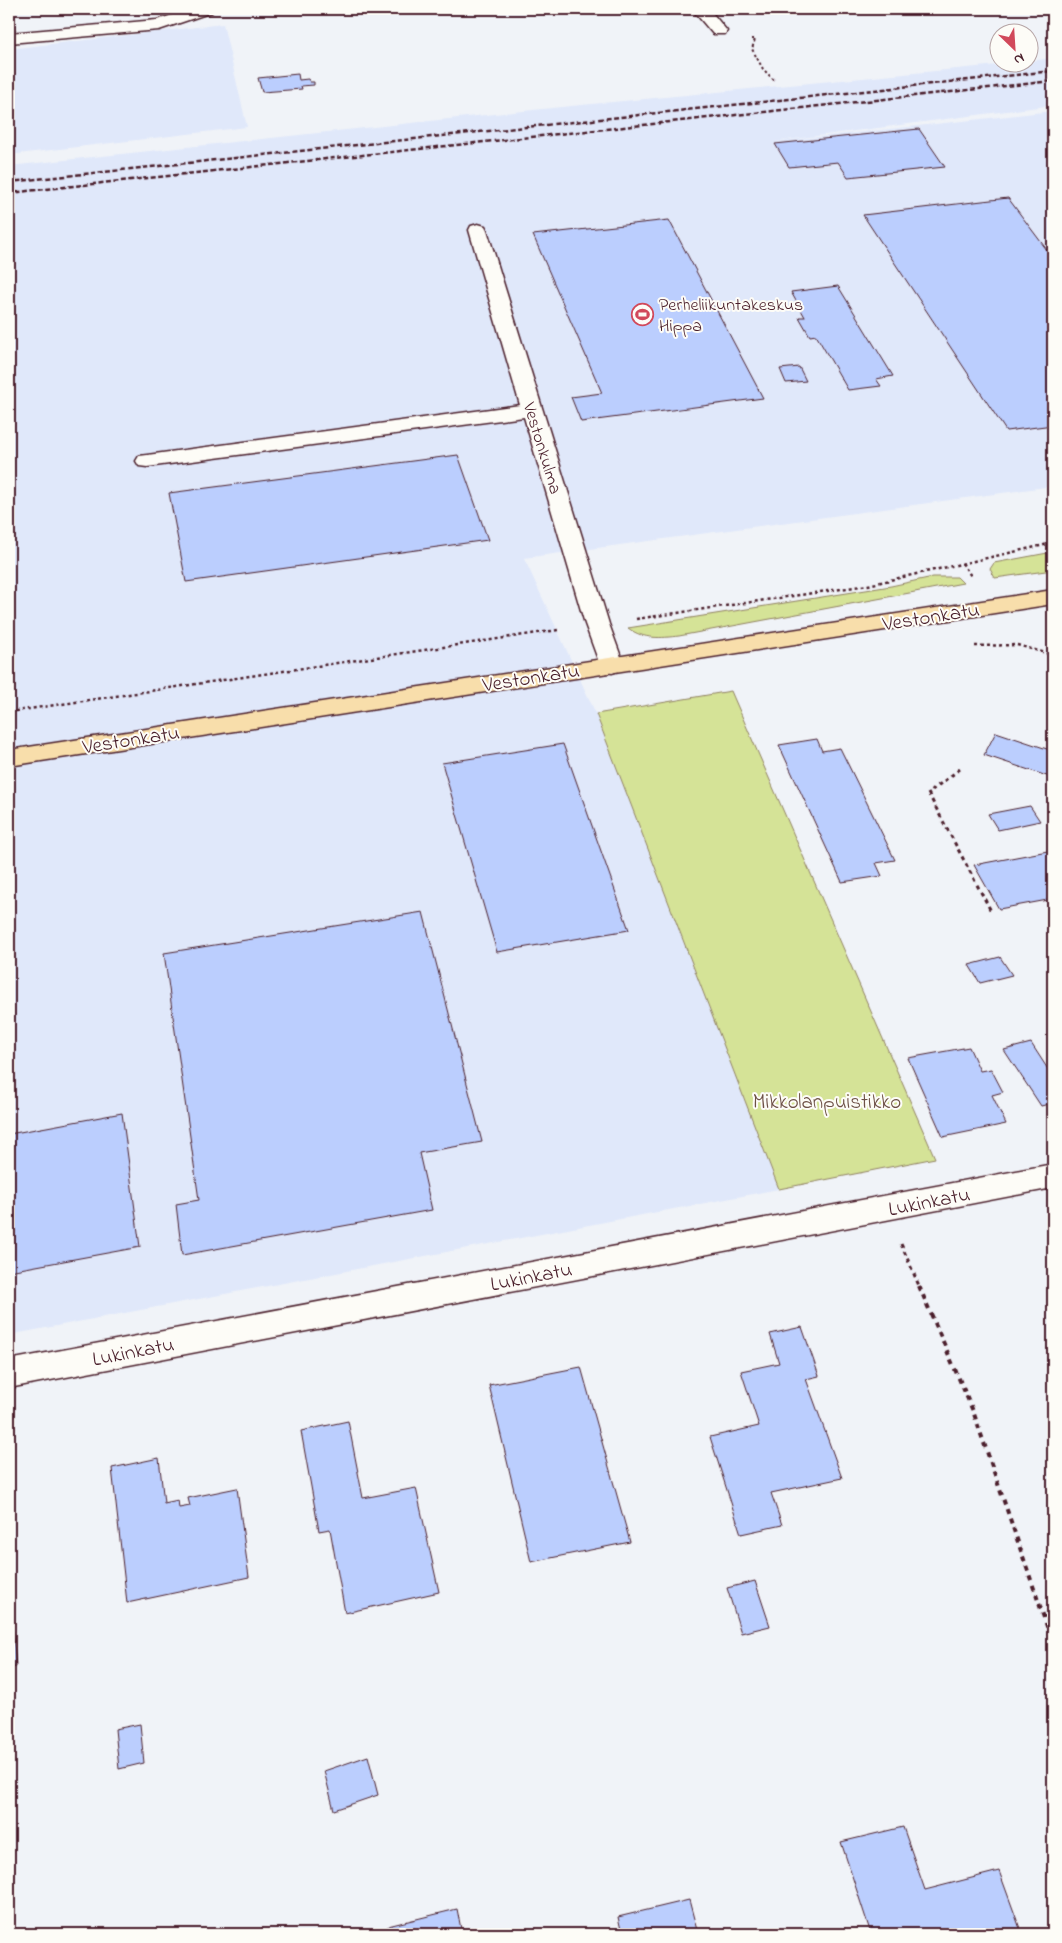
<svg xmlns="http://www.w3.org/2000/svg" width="1062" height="1943" viewBox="0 0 1062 1943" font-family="'Indie Flower',sans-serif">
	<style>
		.built { fill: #e0e8fa }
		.green { fill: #d5e397; stroke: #908161 }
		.building { fill: #bbcefe; stroke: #4a1f2b }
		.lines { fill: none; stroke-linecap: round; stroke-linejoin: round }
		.minor-casing { stroke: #4a1f2b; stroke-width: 3 }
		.major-casing { stroke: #4a1f2b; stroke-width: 3 }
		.path-far3 { stroke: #4a1f2b; stroke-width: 2; stroke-dasharray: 2.5 2.5; stroke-linecap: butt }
		.path-far2 { stroke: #4a1f2b; stroke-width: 2.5; stroke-dasharray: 3 3; stroke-linecap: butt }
		.path-far1 { stroke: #4a1f2b; stroke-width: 3; stroke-dasharray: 4 4; stroke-linecap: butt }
		.path { stroke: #4a1f2b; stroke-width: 4; stroke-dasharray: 5 5; stroke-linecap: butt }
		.minor { fill: #fdfcf7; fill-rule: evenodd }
		.major { fill: #f8deab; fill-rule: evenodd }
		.rail { stroke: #4a1f2b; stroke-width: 2.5; stroke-dasharray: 5 2.5; stroke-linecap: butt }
		.labels { text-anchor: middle; stroke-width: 4; stroke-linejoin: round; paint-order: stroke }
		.far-poi-label { font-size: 18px; fill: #4a1f2b; stroke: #fdfcf7; text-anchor: start }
		.far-street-label { font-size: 18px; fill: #4a1f2b; stroke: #fdfcf7 }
		.street-label { font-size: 21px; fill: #4a1f2b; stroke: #fdfcf7 }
		.park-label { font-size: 21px; fill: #6d5046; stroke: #fdfcf7 }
	</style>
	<rect width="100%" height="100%" fill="#f0f3f8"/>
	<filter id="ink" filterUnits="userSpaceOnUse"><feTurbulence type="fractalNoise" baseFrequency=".02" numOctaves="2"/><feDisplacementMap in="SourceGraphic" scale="10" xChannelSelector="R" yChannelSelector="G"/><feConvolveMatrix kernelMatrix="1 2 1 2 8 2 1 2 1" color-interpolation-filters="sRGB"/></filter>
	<g filter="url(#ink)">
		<g class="built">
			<polygon points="223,24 247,127 9,155 9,49"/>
			<polygon points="1053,58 1053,105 772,142 1053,111 1053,486 524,558 596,714 779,1189 9,1335 9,166 571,106 1030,62 1030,61"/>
		</g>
		<g class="green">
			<polygon points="1053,552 1053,570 995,578 990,569 994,563"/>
			<path d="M933,577H957L963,583L679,636C661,638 644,640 628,628L891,586Z"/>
			<polygon points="731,691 734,698 935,1158 779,1189 596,714"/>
		</g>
		<g class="building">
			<polygon points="298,74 299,80 308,79 310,82 314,82 314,85 301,86 302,89 262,92 258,78"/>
			<polygon points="919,129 945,167 848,177 838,162 789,167 775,144"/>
			<polygon points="1008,198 1053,258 1053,425 1006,431 863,215"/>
			<polygon points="669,220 763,398 581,422 571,397 602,393 533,235"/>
			<polygon points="838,286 893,376 876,379 881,386 848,390 816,335 810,336 799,317 805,317 791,292"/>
			<polygon points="799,367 806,381 786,383 780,369"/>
			<polygon points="458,455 488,540 186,582 169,493"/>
			<polygon points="996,732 1053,751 1053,778 984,755"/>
			<polygon points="817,739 822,751 840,748 895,860 876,863 882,876 842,882 779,745"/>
			<polygon points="563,744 629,930 497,952 442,763"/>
			<polygon points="1030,806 1040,821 998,830 988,814"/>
			<polygon points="1053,850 1053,899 999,909 974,865"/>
			<polygon points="423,912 482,1142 419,1153 432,1210 182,1255 176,1204 199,1200 164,953"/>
			<polygon points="1000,957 1012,975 980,983 969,965"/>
			<polygon points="1031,1043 1053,1077 1053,1103 1041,1106 1004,1050"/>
			<polygon points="969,1047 980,1071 991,1069 1003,1092 992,1095 1006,1124 943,1137 908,1058"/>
			<polygon points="122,1113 140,1247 9,1271 9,1134"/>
			<polygon points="802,1327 819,1376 806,1379 842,1478 771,1493 782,1525 741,1534 710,1437 759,1426 741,1371 779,1363 770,1334"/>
			<polygon points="581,1367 630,1542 531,1562 489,1385"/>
			<polygon points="348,1421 363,1498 416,1488 439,1592 345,1613 330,1529 319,1531 301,1431"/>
			<polygon points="159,1458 164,1503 178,1500 179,1508 190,1506 188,1498 237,1488 249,1577 127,1603 112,1468"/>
			<polygon points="755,1581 770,1626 741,1633 727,1588"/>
			<polygon points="13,1631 16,1667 9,1668 9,1632"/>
			<polygon points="140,1724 144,1763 119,1769 115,1729"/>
			<polygon points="368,1756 378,1795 334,1810 324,1771"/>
			<polygon points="903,1827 925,1890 999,1871 1022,1934 871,1934 841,1842"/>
			<polygon points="689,1900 698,1934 622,1934 618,1917"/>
			<polygon points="457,1909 462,1934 389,1934 388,1926"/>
		</g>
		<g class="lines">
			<defs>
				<g id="minor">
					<polygon points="191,9 214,9 212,12 159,30 9,43 9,33 157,20"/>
					<polygon points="692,9 709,9 727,31 725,34 713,34"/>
					<polygon points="478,224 485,226 487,230 609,624 624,665 620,670 612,673 604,670 600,665 585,624 524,417 147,467 139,466 136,461 139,456 147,455 520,405 469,230 471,226"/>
					<polygon points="1053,1164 1053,1188 9,1388 9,1360"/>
				</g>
				<polygon id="major" points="1053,590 1053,604 9,766 9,750"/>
			</defs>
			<use href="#minor" class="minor-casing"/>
			<use href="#major" class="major-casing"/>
			<polyline class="path-far3" points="751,39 755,39 752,49 763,69 775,81"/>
			<g class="path-far2">
				<polyline points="962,563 971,576"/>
				<polyline points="636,619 868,585 1053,543"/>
				<polyline points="975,646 1017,645 1053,655"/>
				<polyline points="9,712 558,630"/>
			</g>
			<g class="path-far1">
				<polyline points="960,769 928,793 991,911"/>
				<polyline points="901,1244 920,1288"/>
			</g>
			<polyline class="path" points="919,1286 973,1411 1053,1644"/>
			<use href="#minor" class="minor"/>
			<use href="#major" class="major"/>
			<g class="rail">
				<polyline points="9,182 1053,71"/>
				<polyline points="9,193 1053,81"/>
			</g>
		</g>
	</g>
	<defs>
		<symbol id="stadium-ring" viewBox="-11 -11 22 22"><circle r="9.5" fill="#fdfcf7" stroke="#d1495b" stroke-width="1.5"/><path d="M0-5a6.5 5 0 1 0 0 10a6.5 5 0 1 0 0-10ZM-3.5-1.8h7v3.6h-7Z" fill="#d1495b"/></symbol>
	</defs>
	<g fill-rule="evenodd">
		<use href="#stadium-ring" x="630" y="302" width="25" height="25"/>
	</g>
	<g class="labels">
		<g class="far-poi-label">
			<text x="659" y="310">Perheliikuntakeskus<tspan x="659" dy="21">Hippa</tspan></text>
		</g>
		<g class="far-street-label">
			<text transform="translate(543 448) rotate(73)" y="6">Vestonkulma</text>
		</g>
		<g class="street-label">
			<text transform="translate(931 616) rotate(-9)" y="7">Vestonkatu</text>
			<text transform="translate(531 677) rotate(-9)" y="7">Vestonkatu</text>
			<text transform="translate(131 739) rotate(-9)" y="7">Vestonkatu</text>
			<text transform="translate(929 1201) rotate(-11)" y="7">Lukinkatu</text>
			<text transform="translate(531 1276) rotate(-11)" y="7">Lukinkatu</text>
			<text transform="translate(133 1351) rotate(-11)" y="7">Lukinkatu</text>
		</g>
		<g class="park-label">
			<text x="827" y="1108">Mikkolanpuistikko</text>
		</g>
	</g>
	<rect width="1062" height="1943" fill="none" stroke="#fdfcf7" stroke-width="30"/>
	<rect x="15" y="15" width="1032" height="1913" fill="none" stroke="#4a1f2b" stroke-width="2" filter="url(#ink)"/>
	<g transform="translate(1014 48) rotate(155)"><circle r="24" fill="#fdfcf7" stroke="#b5a4a5"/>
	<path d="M0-4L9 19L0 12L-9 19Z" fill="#d1495b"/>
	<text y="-8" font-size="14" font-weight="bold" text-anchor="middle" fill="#4a1f2b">N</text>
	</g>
</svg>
